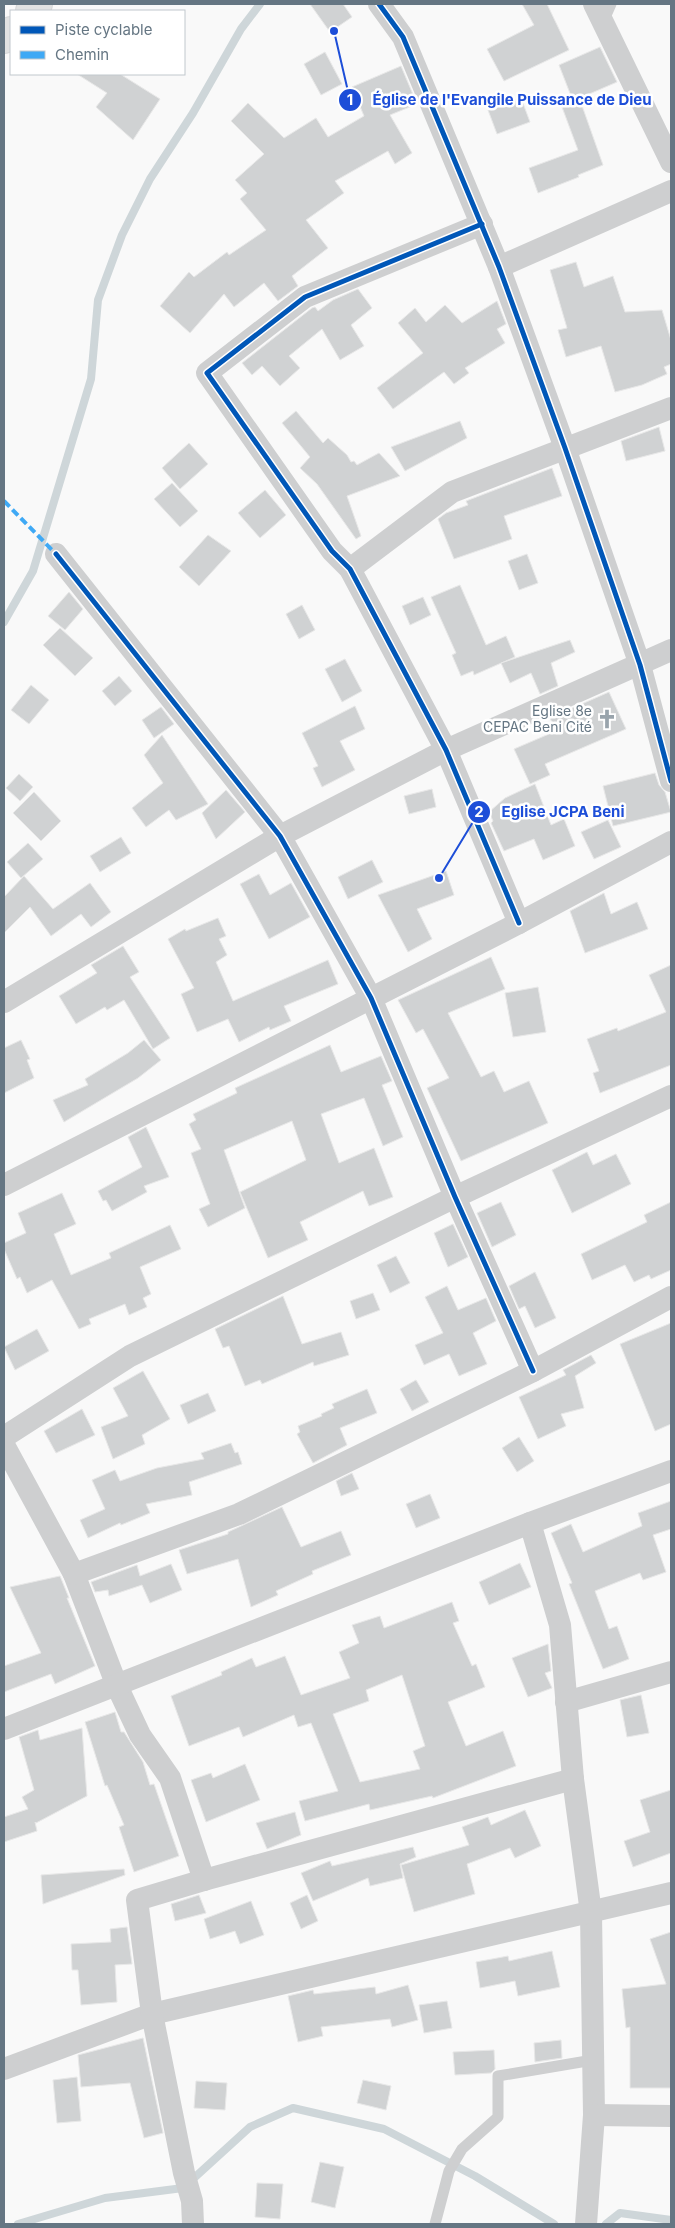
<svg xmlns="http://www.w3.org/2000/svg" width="675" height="2228" viewBox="0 0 675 2228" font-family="Inter,sans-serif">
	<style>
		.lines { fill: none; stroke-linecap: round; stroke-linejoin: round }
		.stream { stroke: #ced6d9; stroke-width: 8 }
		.building { fill: #d0d2d3; stroke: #e8e8e8; fill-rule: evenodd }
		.secondary-casing { stroke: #d5d6d7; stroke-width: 30 }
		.lane { stroke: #cecfd0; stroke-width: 11 }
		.street { stroke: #cecfd0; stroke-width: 22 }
		.secondary { stroke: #e1e2e2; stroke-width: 28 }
		.quiet { stroke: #3fa9f5; stroke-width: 4; stroke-dasharray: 8 4; stroke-linecap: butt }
		.cycleway-casing { stroke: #fff; stroke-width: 8 }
		.cycleway { stroke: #0057b8; stroke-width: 5 }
		.labels { text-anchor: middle; stroke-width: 5; stroke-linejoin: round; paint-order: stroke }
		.poi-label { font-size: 14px; fill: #657683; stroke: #fff; text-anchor: end }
		.leader { fill: none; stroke: #1d4ed8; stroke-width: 2 }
		.callout-dot { fill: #1d4ed8; stroke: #fff; stroke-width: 2 }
		.mark-label { font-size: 15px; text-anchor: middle; font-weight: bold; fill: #fff }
		.callout-label { font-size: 15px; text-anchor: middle; font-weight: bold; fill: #1d4ed8; stroke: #fff; stroke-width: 5; stroke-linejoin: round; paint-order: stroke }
	</style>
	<rect width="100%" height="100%" fill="#f9f9f9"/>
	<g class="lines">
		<g class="stream">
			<polyline points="4,622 33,571 91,379 98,300 122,235 150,179 193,113 241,29 260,4"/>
			<polyline points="18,2224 105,2198 183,2188 250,2127 293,2108 384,2129 475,2176 554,2224"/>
			<polyline points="606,2224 620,2213 671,2220"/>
		</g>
	</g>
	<g class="building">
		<polygon points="310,4 343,4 352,17 330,32"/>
		<polygon points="522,4 547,4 569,50 504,81 487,49 534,25"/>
		<polygon points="600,47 617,82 573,101 559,65"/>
		<polygon points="325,52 342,84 321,95 304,64"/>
		<polygon points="401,66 417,104 390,115 412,153 395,164 388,151 335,181 344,193 306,220 328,248 292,276 298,286 278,301 264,283 234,307 224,294 190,333 160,306 189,272 194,277 227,252 229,255 266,230 240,199 247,193 235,180 264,154 231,121 248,103 284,138 316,118 328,137 364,116 352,87"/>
		<polygon points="77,74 120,74 160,99 133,140 96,107 107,93"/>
		<polygon points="521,98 530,122 497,134 488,110"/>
		<polygon points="580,100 603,165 578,175 579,177 538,193 529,168 578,150 562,107"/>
		<polygon points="576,262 584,287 613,276 625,312 662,310 671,340 671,364 664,367 667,374 642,385 615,392 601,346 566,357 558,330 567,328 550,270"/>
		<polygon points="358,289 372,308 351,325 364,346 340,360 322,329 289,356 300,368 280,386 262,366 252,375 242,363 312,308 315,307 318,311 333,300"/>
		<polygon points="497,301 506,324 497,329 505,343 465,368 469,373 454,384 444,372 393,409 377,388 423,353 398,323 415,308 426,322 445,305 462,323"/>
		<polygon points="296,411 323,443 328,438 347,455 351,462 354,461 357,465 379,453 400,476 347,496 361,536 356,539 317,484 300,468 310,457 282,423"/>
		<polygon points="460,421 467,438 405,471 391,447"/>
		<polygon points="659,427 665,451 626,461 621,441"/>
		<polygon points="189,443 208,464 180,489 162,468"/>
		<polygon points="552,468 562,496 504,516 512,539 454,559 438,519 446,513 468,505 466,501"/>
		<polygon points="172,483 198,511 180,527 154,499"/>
		<polygon points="265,490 286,515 260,538 238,513"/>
		<polygon points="208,535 231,551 199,586 179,567"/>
		<polygon points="527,554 538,583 519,590 508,561"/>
		<polygon points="460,585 486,645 506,636 515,657 474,675 473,671 461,676 452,655 456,653 431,597"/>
		<polygon points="69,592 83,609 65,630 48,616"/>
		<polygon points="423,597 431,615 410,625 402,606"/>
		<polygon points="302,605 315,630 299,639 286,614"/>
		<polygon points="60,628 93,658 75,676 43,645"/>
		<polygon points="570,640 575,652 551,663 558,686 540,694 531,673 510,683 501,663"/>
		<polygon points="345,659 362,691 342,702 325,669"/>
		<polygon points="119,676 132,691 115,706 102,691"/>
		<polygon points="31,685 49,700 29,724 11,710"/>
		<polygon points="609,692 626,729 545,764 550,775 530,784 514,749 556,731 550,718"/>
		<polygon points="355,706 365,729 340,741 355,770 322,787 313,768 318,766 302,733"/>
		<polygon points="161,707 174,724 154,738 142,720"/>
		<polygon points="162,735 208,804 176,820 169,810 146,827 132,808 163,783 144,755"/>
		<polygon points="655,773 659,785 665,792 671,812 613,826 603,786"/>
		<polygon points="19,774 33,787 20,801 6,788"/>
		<polygon points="535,784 551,825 564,819 575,846 543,860 534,839 504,851 491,823 493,821 489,812 505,798"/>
		<polygon points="432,789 436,807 409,814 404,796"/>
		<polygon points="226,790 245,812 216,839 202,813"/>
		<polygon points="34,792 61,821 41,841 13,813"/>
		<polygon points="608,820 621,847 594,859 581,832"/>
		<polygon points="121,837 131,853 100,872 90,856"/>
		<polygon points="28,843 43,859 21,878 7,862"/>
		<polygon points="372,860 383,882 348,899 338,877"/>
		<polygon points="446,871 454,895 417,909 432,939 408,952 378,895"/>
		<polygon points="259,874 270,895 291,883 310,917 269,939 240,884"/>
		<polygon points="24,876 53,909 90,883 111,912 91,927 81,914 51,936 30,907 4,933 4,897"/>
		<polygon points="604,893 611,914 637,902 648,929 585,953 570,911"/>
		<polygon points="218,918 226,936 219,939 227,955 216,962 233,1001 328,960 338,984 284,1006 291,1021 270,1030 269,1027 239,1042 228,1019 197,1032 181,994 194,988 168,939 185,929 186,931"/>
		<polygon points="123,946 139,972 130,977 170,1038 153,1049 124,1000 107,1010 105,1007 76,1024 59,996 97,973 91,965"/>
		<polygon points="491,957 505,989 448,1013 481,1077 494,1071 504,1092 529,1081 548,1123 461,1161 427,1088 449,1078 423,1029 416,1033 398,1000"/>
		<polygon points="671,965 671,1065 600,1093 593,1073 599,1071 587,1039 617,1028 618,1031 666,1012 649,975"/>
		<polygon points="538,987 546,1032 513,1037 505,993"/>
		<polygon points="21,1040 30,1059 27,1060 34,1078 4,1093 4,1048"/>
		<polygon points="144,1040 161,1060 138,1078 64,1122 53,1100 88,1085 85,1079 128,1053"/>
		<polygon points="330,1045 341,1072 381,1056 392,1081 382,1085 403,1137 383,1146 364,1098 321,1114 339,1163 374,1148 393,1197 369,1206 363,1191 300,1222 308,1240 268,1258 240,1192 306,1160 292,1121 224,1150 245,1208 208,1227 199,1209 210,1204 191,1153 201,1149 189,1124 196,1120 193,1114 237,1093 235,1088"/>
		<polygon points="146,1127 169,1177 144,1186 147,1192 112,1211 106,1200 103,1201 98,1191 142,1167 128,1137"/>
		<polygon points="587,1152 593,1165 616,1154 631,1184 572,1213 552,1170"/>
		<polygon points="62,1193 76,1224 54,1234 71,1275 111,1258 109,1253 170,1225 181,1249 140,1267 151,1294 143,1298 147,1307 129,1315 125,1304 89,1319 91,1324 79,1329 52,1280 27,1293 20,1277 17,1279 4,1249 4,1243 26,1233 18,1213"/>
		<polygon points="501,1202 516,1235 492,1247 477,1213"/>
		<polygon points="671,1202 671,1270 651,1279 649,1275 634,1282 625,1265 592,1280 581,1254 647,1222 644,1215"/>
		<polygon points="453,1224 468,1257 448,1267 434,1233"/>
		<polygon points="396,1256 410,1283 390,1293 377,1265"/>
		<polygon points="535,1272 556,1318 535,1328 525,1306 519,1309 509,1286"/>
		<polygon points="447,1286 458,1310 486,1298 496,1321 473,1333 487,1364 459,1376 449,1354 424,1365 415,1345 443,1333 425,1297"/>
		<polygon points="373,1293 380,1310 356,1319 350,1301"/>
		<polygon points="283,1296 302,1344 341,1332 349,1355 314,1366 313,1362 262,1384 260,1380 245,1386 229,1346 223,1348 215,1329"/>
		<polygon points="671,1323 671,1424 655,1431 620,1344"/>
		<polygon points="37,1329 49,1351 15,1370 4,1347"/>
		<polygon points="591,1355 596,1363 575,1376 584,1408 561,1414 566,1426 538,1439 519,1397 566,1375 563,1370"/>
		<polygon points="143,1371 170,1419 142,1435 145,1444 113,1459 101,1427 128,1416 113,1388"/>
		<polygon points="416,1380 429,1402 412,1411 400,1389"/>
		<polygon points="367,1389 377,1413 340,1428 347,1445 313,1463 297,1434 300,1432 298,1426 322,1416 321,1414 334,1408 332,1404"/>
		<polygon points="208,1393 216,1411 188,1424 180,1405"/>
		<polygon points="82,1409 95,1435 56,1453 44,1431"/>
		<polygon points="519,1437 534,1461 517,1472 502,1448"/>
		<polygon points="231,1443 235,1453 238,1452 242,1464 189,1482 192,1495 146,1504 150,1513 121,1525 120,1523 88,1538 80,1520 105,1509 92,1480 115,1470 120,1481 157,1468 204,1459 201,1453"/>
		<polygon points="352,1473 359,1489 341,1496 336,1481"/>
		<polygon points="430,1494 440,1518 416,1528 406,1504"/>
		<polygon points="671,1501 671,1529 653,1535 666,1572 643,1580 640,1573 595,1591 609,1629 617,1626 629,1659 603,1669 569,1584 572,1583 551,1533 571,1524 583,1552 642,1526 638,1513"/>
		<polygon points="282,1507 301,1547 341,1531 351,1555 312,1571 313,1574 276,1591 278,1595 251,1607 238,1559 187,1574 179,1550 228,1534 228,1532"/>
		<polygon points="520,1563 531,1587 489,1605 479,1582"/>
		<polygon points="171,1564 182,1590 150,1603 142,1585 109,1596 108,1590 95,1592 91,1582 137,1565 140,1576"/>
		<polygon points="60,1576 69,1598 67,1598 95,1666 55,1684 51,1674 4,1692 4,1666 41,1653 10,1587"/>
		<path d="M452,1602L459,1621L453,1623L472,1666L476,1664L485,1687L448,1702L466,1746L503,1731L516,1766L433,1798L432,1796L370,1810L369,1804L305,1821L299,1801L338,1791L311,1723L298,1727L294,1715L243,1737L239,1727L189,1746L171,1696L222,1675L221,1672L252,1658L256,1667L285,1656L301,1695L350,1678L339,1652L359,1643L352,1625L380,1616L384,1628ZM402,1675L425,1746L413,1751L420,1769L360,1782L333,1714L369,1701L366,1690Z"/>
		<polygon points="548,1644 551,1671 545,1673 552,1688 528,1697 512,1658"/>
		<polygon points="641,1695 649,1733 627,1737 620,1700"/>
		<polygon points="115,1712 121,1732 124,1732 143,1762 150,1785 154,1784 179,1856 134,1872 119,1827 124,1825 107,1785 105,1786 85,1722"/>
		<polygon points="82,1728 87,1796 36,1823 35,1822 37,1831 4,1842 4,1817 28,1809 22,1797 34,1790 19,1737 38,1730 40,1740"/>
		<polygon points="245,1764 260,1800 206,1822 191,1780 211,1773 213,1778"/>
		<polygon points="671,1790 671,1853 633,1867 624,1841 650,1832 640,1800"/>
		<polygon points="525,1810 541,1846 515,1858 510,1848 467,1864 475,1894 414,1912 401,1865 469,1845 462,1827 488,1817 491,1825"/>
		<polygon points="295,1812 301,1835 267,1849 256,1823"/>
		<polygon points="413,1847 416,1857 400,1864 403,1878 370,1886 368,1878 313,1901 301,1873 330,1861 332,1866"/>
		<polygon points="124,1869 125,1875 43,1904 41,1875"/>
		<polygon points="199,1895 206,1913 175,1921 171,1904"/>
		<polygon points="307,1895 318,1921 301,1929 290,1903"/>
		<polygon points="251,1901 264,1935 240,1944 235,1931 210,1939 204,1919"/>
		<polygon points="127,1927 132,1964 115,1965 117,2002 81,2005 78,1970 72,1970 71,1944 111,1942 110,1929"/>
		<polygon points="671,1932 671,2088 630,2088 630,2027 626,2028 622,1989 666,1984 650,1939"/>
		<polygon points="552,1951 560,1987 518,1996 515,1981 480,1988 476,1962 508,1956 509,1961"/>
		<polygon points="408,1985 418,2020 392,2027 390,2019 321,2027 323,2036 298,2042 288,1996 313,1990 314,1994 375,1987 376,1994"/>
		<polygon points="447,2001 452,2028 424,2033 419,2005"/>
		<polygon points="143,2038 163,2133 144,2138 130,2083 81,2087 78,2055"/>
		<polygon points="561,2040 562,2058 535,2062 534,2043"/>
		<polygon points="494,2050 495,2069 491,2073 455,2075 453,2052"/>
		<polygon points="77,2077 81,2121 57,2123 53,2080"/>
		<polygon points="363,2080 391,2086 386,2110 357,2103"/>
		<polygon points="196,2081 227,2083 225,2110 194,2108"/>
		<polygon points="320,2162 344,2167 335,2208 311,2202"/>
		<polygon points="257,2183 283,2184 280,2219 255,2217"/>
	</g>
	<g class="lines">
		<defs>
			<g id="secondary">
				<polyline points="30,11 38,4"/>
				<polyline points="4,39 11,31"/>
			</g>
		</defs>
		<use href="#secondary" class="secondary-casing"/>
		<g class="lane">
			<polyline points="603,22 611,4"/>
			<polyline points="435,2224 449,2171 462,2149 498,2117 498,2076 593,2060"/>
		</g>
		<g class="street">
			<polyline points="379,4 403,37 499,267 565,448 640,665 671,781"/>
			<polyline points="594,4 671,162"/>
			<polyline points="482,224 305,297 207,373 332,551 350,569 446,750 519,923"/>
			<polyline points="499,267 671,191"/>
			<polyline points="56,554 280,836 371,998 455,1197 533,1371"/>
			<polyline points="350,569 452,492 671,408"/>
			<polyline points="4,1002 280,836 446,750 671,650"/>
			<polyline points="4,1185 519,923 671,842"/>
			<polyline points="4,1437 130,1356 455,1197 671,1096"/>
			<polyline points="4,1445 74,1574 117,1686 140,1735 170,1778 204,1880"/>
			<polyline points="530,1523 560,1625 573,1779 591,1913 594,2115 586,2224"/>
			<polyline points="74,1574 239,1514 533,1371 671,1297"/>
			<polyline points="566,1702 671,1672"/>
			<polyline points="4,1729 530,1523 671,1471"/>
			<polyline points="4,2069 152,2014 671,1893"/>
			<polyline points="594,2115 671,2116"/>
			<polyline points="193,2224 192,2201 184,2173 152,2014 137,1900 204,1880 573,1779"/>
		</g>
		<use href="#secondary" class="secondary"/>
		<polyline class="quiet" points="4,501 56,554"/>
		<defs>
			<g id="cycleway">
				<polyline points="379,4 403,37 499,267 565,448 640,665 671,781"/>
				<polyline points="482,224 305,297 207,373 332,551 350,569 446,750 519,923"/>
				<polyline points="56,554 280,836 371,998 455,1197 533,1371"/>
			</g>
		</defs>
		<use href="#cycleway" class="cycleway-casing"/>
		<use href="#cycleway" class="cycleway"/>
	</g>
	<defs>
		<symbol id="church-bare" viewBox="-9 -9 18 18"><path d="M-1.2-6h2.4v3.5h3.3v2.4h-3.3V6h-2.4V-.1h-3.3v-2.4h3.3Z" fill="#99a4ac" stroke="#fff" stroke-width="2.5" paint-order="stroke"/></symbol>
	</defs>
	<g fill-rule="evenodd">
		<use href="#church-bare" x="593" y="705" width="28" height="28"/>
	</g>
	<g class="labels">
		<g class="poi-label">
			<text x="592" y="716">Eglise 8e<tspan x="592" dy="16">CEPAC Beni Cité</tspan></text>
		</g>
	</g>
	<path class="leader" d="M334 31L350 100M439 878L479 812"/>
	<g class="callout-dot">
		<circle cx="334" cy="31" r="5"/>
		<circle cx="439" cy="878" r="5"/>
		<circle cx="350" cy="100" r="12"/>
		<circle cx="479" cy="812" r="12"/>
	</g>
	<g class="mark-label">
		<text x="350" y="105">1</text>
		<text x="479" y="817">2</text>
	</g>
	<g class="callout-label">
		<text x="512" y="105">Église de l'Evangile Puissance de Dieu</text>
		<text x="563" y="817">Eglise JCPA Beni</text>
	</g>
	<rect width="675" height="2228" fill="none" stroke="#657683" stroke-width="10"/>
	<rect x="10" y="10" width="175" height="65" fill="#ffffff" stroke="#c1c8cd"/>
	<rect x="20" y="26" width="25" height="8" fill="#0057b8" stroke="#c1c8cd"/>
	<text x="55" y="35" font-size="15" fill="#657683">Piste cyclable</text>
	<rect x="20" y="51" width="25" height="8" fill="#3fa9f5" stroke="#c1c8cd"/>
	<text x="55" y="60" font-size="15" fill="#657683">Chemin</text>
</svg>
